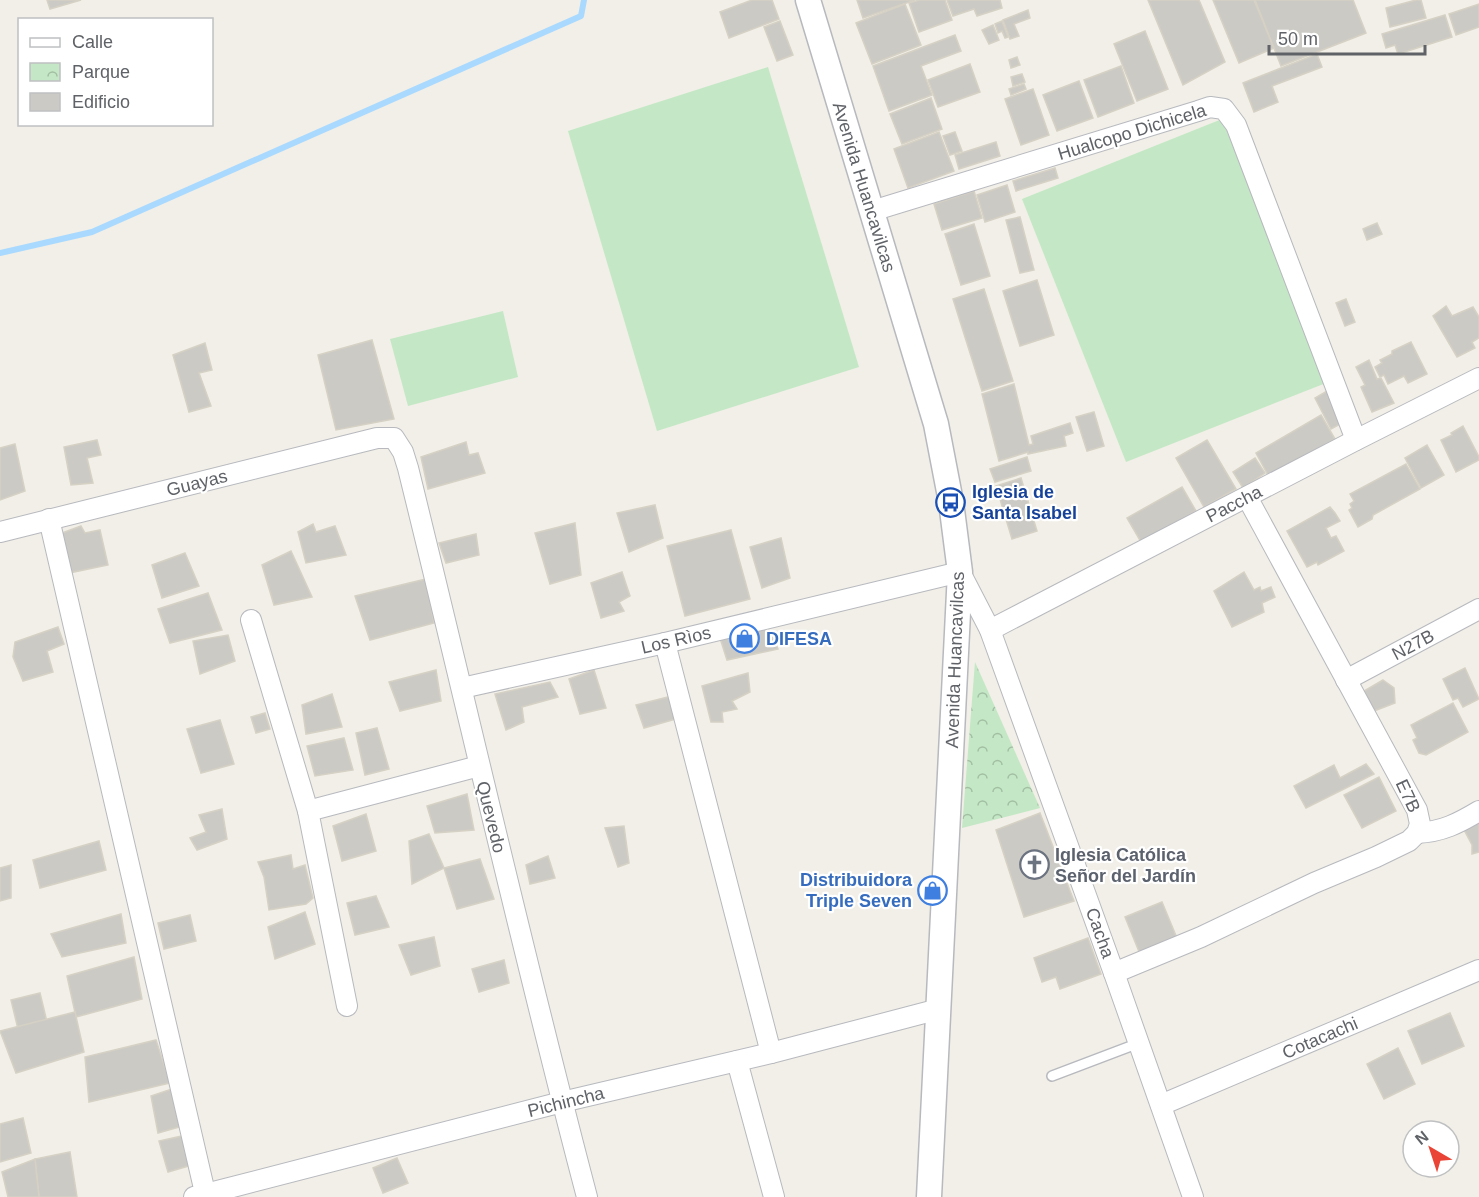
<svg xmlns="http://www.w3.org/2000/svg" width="1479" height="1197" viewBox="0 0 1479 1197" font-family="Helvetica,sans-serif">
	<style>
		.green { fill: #c4e8c5 }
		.park { fill: url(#park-crowns) }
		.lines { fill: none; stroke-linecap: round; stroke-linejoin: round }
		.stream { stroke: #a9d9ff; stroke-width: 6 }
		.building { fill: #cccac4; stroke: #d6d1c5; stroke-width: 1.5 }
		.service-casing { stroke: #b7b9be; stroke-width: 12 }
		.minor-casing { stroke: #b7b9be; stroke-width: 22 }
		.tertiary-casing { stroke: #b7b9be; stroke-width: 27 }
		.service { stroke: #fff; stroke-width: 9 }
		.minor { stroke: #fff; stroke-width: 20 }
		.tertiary { stroke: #fff; stroke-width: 24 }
		.labels { text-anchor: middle; stroke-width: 4.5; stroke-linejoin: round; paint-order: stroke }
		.street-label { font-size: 18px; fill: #5f6267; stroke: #fff }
		.transit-label { font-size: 18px; font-weight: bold; fill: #164399; stroke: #fff; text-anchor: start }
		.shop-label { font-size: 18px; font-weight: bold; fill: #366cbe; stroke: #fff; text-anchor: start }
		.worship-label { font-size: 18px; font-weight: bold; fill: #5b616d; stroke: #fff; text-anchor: start }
	</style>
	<defs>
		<pattern id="park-crowns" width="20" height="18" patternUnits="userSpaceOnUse" patternTransform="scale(1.5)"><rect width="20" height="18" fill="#c4e8c5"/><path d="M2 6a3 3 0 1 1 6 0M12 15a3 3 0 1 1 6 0" fill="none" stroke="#a2bfa4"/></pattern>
	</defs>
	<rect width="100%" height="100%" fill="#f1efe7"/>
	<g class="green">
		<polygon points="768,67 859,367 657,431 568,131"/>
		<polygon points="1222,119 1326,383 1126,462 1022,199"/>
		<polygon points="503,311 518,377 408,406 390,339"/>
	</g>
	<polygon class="park" points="975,662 1040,808 962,828"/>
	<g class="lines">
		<polyline class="stream" points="0,253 92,232 581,16 584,0"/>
	</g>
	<g class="building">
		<polygon points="47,0 81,0 50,9"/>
		<polygon points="752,0 772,0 779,19 729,38 720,12"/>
		<polygon points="857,0 915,0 863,18"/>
		<polygon points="919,0 945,0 952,20 919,32 909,3"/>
		<polygon points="947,0 1000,0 1002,8 977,16 974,9 953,16"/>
		<polygon points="1148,0 1199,0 1225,62 1183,85"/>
		<polygon points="1213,0 1254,0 1274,48 1239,63"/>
		<polygon points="1255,0 1353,0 1366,33 1281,66"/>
		<polygon points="1416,0 1421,0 1426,18 1390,27 1386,8"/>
		<polygon points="905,4 921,45 872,64 856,23"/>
		<polygon points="1479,4 1479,27 1456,35 1449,14"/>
		<polygon points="1028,10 1030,18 1014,24 1019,36 1010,39 1003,20"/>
		<polygon points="1445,15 1452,37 1398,54 1395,45 1386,48 1382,34"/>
		<polygon points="780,21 793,55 777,61 764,27"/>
		<polygon points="1002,21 1008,37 1005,38 1002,31 998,33 995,24"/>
		<polygon points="993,25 999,40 989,44 982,30"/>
		<polygon points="1145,31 1168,89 1137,101 1114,44"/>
		<polygon points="955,35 961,51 921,66 932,95 889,111 873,66"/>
		<polygon points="1317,54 1322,67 1272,86 1278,102 1254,112 1243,83"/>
		<polygon points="1017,57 1020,65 1011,68 1009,60"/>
		<polygon points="970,64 980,92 938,107 928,80"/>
		<polygon points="1121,66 1134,103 1098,117 1084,80"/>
		<polygon points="1022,74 1025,82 1013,86 1011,77"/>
		<polygon points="1079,81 1093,118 1057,131 1043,95"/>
		<polygon points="1024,84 1026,89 1011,95 1009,89"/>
		<polygon points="1033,89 1049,135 1021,145 1005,99"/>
		<polygon points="931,98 942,129 902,144 890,114"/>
		<polygon points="939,132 954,171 908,188 894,149"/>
		<polygon points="955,132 962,151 950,155 943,136"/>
		<polygon points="996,142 1000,156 959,169 955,155"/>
		<polygon points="1055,168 1058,178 1016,191 1013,181"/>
		<polygon points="1007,185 1015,212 985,222 977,195"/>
		<polygon points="974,191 982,218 942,230 934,204"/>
		<polygon points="1020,217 1034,270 1020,273 1006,220"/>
		<polygon points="1377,223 1382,234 1367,240 1363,229"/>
		<polygon points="974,224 990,276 961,285 945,234"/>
		<polygon points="1037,280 1054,335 1020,346 1003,291"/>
		<polygon points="984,289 1013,381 982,391 953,299"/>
		<polygon points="1346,299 1355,322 1345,326 1336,303"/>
		<polygon points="1446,306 1452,316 1473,307 1479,317 1479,338 1472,342 1475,348 1457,357 1433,316"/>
		<polygon points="372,340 394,419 336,430 318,355"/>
		<polygon points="1411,342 1427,374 1408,383 1404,376 1388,384 1384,375 1380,377 1375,367 1382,363 1380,360 1392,354 1392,351"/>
		<polygon points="205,343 212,370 199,373 211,406 189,412 173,355"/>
		<polygon points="1369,360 1377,379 1381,378 1394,403 1372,412 1361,387 1365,385 1356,367"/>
		<polygon points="1014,384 1029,445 1033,444 1031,436 1070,423 1073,433 1064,436 1066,446 1028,454 1028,452 999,461 982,394"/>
		<polygon points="1327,391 1344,422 1331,429 1315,398"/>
		<polygon points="1094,412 1104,446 1087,451 1076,417"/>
		<polygon points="1321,415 1335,439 1269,477 1256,453"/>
		<polygon points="1463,426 1479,457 1479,460 1456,472 1441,440 1452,435 1451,433"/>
		<polygon points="97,440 101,455 87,458 93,483 71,485 64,447"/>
		<polygon points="1207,440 1236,489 1204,507 1176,458"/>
		<polygon points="466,442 469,455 478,453 485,473 428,489 421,457"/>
		<polygon points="15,444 25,491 0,500 0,448"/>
		<polygon points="1427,445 1444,475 1421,488 1405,458"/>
		<polygon points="1027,457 1031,471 995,482 990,469"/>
		<polygon points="1255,458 1265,473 1243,488 1233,472"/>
		<polygon points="1406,464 1420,489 1373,515 1372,519 1358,527 1349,510 1352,508 1350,504 1354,501 1350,494"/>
		<polygon points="1021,478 1037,531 1012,539 996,486"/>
		<polygon points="1182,487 1196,511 1141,542 1127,518"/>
		<polygon points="655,505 663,538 629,552 617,513"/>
		<polygon points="1330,507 1335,513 1340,521 1326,528 1331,538 1336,536 1344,551 1318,565 1317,562 1307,567 1287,531"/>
		<polygon points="575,523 581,575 550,584 535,533"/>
		<polygon points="313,524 316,532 335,526 346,555 306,563 298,532"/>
		<polygon points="81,526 85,533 100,530 108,565 69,573 62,533"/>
		<polygon points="731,530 750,599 685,616 667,546"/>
		<polygon points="476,534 479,555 446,563 439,543"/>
		<polygon points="781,538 790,578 762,588 750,547"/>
		<polygon points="291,551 312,597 274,605 262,565"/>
		<polygon points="185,553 199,586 162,598 152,565"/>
		<polygon points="622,572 630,596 619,602 624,611 601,618 591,583"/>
		<polygon points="1244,572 1254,590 1260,587 1261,591 1271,587 1275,597 1262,603 1264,612 1232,627 1214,591"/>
		<polygon points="426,579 434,623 370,640 355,596"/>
		<polygon points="208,593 222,630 170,643 158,609"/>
		<polygon points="58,627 64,644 47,651 53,672 23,681 13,657 15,642"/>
		<polygon points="768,628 778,649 727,660 720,638"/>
		<polygon points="228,635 235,661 200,674 193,641"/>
		<polygon points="1465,668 1479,699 1463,707 1458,698 1453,700 1443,679"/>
		<polygon points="436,670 441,701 400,711 389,682"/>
		<polygon points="594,670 606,708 580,714 569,679"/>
		<polygon points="748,673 750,692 732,701 737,709 722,712 723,722 711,722 702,686"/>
		<polygon points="1383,680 1394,688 1395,703 1374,711 1364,691"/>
		<polygon points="550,682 558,697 522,707 524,722 506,730 495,694"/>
		<polygon points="332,694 342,727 306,734 302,705"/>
		<polygon points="672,696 676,719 644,728 636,705"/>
		<polygon points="1453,703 1468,732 1426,755 1419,753 1413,740 1417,738 1411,725"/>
		<polygon points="265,713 270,729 256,733 251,717"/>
		<polygon points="220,720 234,764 201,773 187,729"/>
		<polygon points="377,728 389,769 365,775 356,733"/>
		<polygon points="344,738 353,770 315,776 307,746"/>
		<polygon points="1366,764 1374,774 1306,808 1294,786 1334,765 1340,778"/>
		<polygon points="1379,777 1396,811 1362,828 1344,795"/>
		<polygon points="467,794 474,830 435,833 427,806"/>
		<polygon points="222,809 227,839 197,850 190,838 206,832 199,815"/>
		<polygon points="1040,813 1074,901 1024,917 996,830"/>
		<polygon points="366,814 376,851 342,861 333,826"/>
		<polygon points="1479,815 1479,852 1472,854 1472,845 1461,824"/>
		<polygon points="624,826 629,863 618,867 605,828"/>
		<polygon points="429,834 444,868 412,884 409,841"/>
		<polygon points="99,841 106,870 40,888 33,860"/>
		<polygon points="291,855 293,869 305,865 313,898 306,904 269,910 264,877 258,862"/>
		<polygon points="548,856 555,878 530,884 526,865"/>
		<polygon points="480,859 494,899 457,909 444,868"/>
		<polygon points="11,865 11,898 0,901 0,868"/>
		<polygon points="376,896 389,927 355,935 347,903"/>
		<polygon points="1162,902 1177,938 1140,954 1125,917"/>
		<polygon points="305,912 315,944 275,959 268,927"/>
		<polygon points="121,914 126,943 62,957 51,934"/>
		<polygon points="190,915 196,941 164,949 158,923"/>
		<polygon points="434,937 440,966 411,975 399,945"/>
		<polygon points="1088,938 1101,974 1060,989 1056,977 1042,982 1034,958"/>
		<polygon points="134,957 142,999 76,1017 67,976"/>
		<polygon points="504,960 509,983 479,992 472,969"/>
		<polygon points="40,993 47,1022 18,1029 11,1000"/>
		<polygon points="75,1012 84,1052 16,1073 0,1031"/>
		<polygon points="1450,1013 1464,1046 1422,1064 1408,1031"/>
		<polygon points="156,1040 170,1083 89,1102 85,1057"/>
		<polygon points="1398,1048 1415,1084 1384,1099 1367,1064"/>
		<polygon points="187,1084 197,1122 158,1133 151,1096"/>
		<polygon points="23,1118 31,1153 0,1162 0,1124"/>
		<polygon points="191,1134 199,1163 168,1172 159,1141"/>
		<polygon points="70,1152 77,1197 39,1197 35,1159"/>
		<polygon points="397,1158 408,1183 383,1193 373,1168"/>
		<polygon points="35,1159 39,1197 8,1197 2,1172"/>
	</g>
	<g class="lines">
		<defs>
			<polyline id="service" points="1052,1076 1139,1043"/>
			<g id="minor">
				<polyline points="872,211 1198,111 1210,107 1224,109 1236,125 1356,440"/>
				<polyline points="49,519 206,1197"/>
				<path d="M0,532L377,438H394L403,452L408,468C468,711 523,955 587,1197"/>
				<polyline points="251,620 308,811 347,1006"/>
				<polyline points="990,630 1356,440 1479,378"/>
				<polyline points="665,643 771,1053"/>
				<polyline points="1346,680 1479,609"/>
				<polyline points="462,688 665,643 960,572 990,630 1114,973 1193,1197"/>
				<polyline points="308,811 479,766"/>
				<path d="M1417,833C1442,832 1459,823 1479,811"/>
				<polyline points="1114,973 1201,937 1314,883 1376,857 1409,841 1417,833 1420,824 1417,810 1247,497"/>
				<polyline points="737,1061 774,1197"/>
				<polyline points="1161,1105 1479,970"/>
				<polyline points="194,1197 562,1102 771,1053 939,1009"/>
			</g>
			<polyline id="tertiary" points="808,0 936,424 951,502 960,572 929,1197"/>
		</defs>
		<use href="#service" class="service-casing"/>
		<use href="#minor" class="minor-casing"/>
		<use href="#tertiary" class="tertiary-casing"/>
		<use href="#service" class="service"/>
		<use href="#minor" class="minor"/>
		<use href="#tertiary" class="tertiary"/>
	</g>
	<defs>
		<symbol id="bus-ring" viewBox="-11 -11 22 22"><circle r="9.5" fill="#fff" stroke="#1a4fb4" stroke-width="1.5"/><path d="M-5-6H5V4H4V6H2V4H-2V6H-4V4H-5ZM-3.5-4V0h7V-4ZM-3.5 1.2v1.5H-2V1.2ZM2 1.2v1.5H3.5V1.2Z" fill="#1a4fb4"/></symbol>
		<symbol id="shop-ring" viewBox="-11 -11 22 22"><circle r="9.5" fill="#fff" stroke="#3f7fe0" stroke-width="1.5"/><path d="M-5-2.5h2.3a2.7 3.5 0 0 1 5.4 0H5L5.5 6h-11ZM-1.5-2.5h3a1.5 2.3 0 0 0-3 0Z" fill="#3f7fe0"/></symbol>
		<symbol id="church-ring" viewBox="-11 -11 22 22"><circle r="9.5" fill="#fff" stroke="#6b7280" stroke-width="1.5"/><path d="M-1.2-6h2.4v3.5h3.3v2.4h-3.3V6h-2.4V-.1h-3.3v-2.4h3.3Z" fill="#6b7280"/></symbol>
	</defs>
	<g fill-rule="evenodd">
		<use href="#bus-ring" x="934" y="486" width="33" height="33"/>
		<use href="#shop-ring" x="728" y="622" width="33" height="33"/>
		<use href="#church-ring" x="1018" y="848" width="33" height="33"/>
		<use href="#shop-ring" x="916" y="874" width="33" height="33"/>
	</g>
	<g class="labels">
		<g class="street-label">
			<text transform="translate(1132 132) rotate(-17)" y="6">Hualcopo Dichicela</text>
			<text transform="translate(864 187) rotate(73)" y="6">Avenida Huancavilcas</text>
			<text transform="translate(197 483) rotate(-14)" y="6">Guayas</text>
			<text transform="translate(1234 504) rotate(-27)" y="6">Paccha</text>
			<text transform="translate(676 640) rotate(-13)" y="6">Los Rìos</text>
			<text transform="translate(1413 645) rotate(-28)" y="6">N27B</text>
			<text transform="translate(955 660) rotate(-88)" y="6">Avenida Huancavilcas</text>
			<text transform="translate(1408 796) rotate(65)" y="6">E7B</text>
			<text transform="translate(491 817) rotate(76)" y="6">Quevedo</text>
			<text transform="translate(1100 933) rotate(70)" y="6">Cacha</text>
			<text transform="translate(1320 1038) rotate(-23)" y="6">Cotacachi</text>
			<text transform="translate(566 1102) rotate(-14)" y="6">Pichincha</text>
		</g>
		<g class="transit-label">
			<text x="972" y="498">Iglesia de<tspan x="972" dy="21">Santa Isabel</tspan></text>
		</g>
		<g class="shop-label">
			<text x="766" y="645">DIFESA</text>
			<text x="912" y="886" text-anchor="end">Distribuidora<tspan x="912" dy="21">Triple Seven</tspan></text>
		</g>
		<g class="worship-label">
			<text x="1055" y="861">Iglesia Católica<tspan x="1055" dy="21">Señor del Jardín</tspan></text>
		</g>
	</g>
	<rect x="18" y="18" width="195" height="108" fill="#ffffff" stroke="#bfc0c2" stroke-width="1.5"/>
	<rect x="30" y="38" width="30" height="9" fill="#ffffff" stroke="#bfc0c2" stroke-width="1.5"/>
	<text x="72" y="48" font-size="18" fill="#5f6267">Calle</text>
	<rect x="30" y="63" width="30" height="18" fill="url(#park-crowns)" stroke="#bfc0c2" stroke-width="1.5"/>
	<text x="72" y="78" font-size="18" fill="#5f6267">Parque</text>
	<rect x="30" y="93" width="30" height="18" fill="#cccac4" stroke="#bfc0c2" stroke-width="1.5"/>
	<text x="72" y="108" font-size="18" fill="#5f6267">Edificio</text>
	<g transform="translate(1431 1149) rotate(321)"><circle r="28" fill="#ffffff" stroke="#bfc0c2" stroke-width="1.5"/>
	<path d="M0-4.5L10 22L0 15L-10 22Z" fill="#e94435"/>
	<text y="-9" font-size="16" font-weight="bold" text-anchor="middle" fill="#5f6267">N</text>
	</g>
	<path d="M1269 45v9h156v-9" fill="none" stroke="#5f6267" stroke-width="3"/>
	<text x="1278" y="45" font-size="18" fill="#5f6267" stroke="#ffffff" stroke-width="4.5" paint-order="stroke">50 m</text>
</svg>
